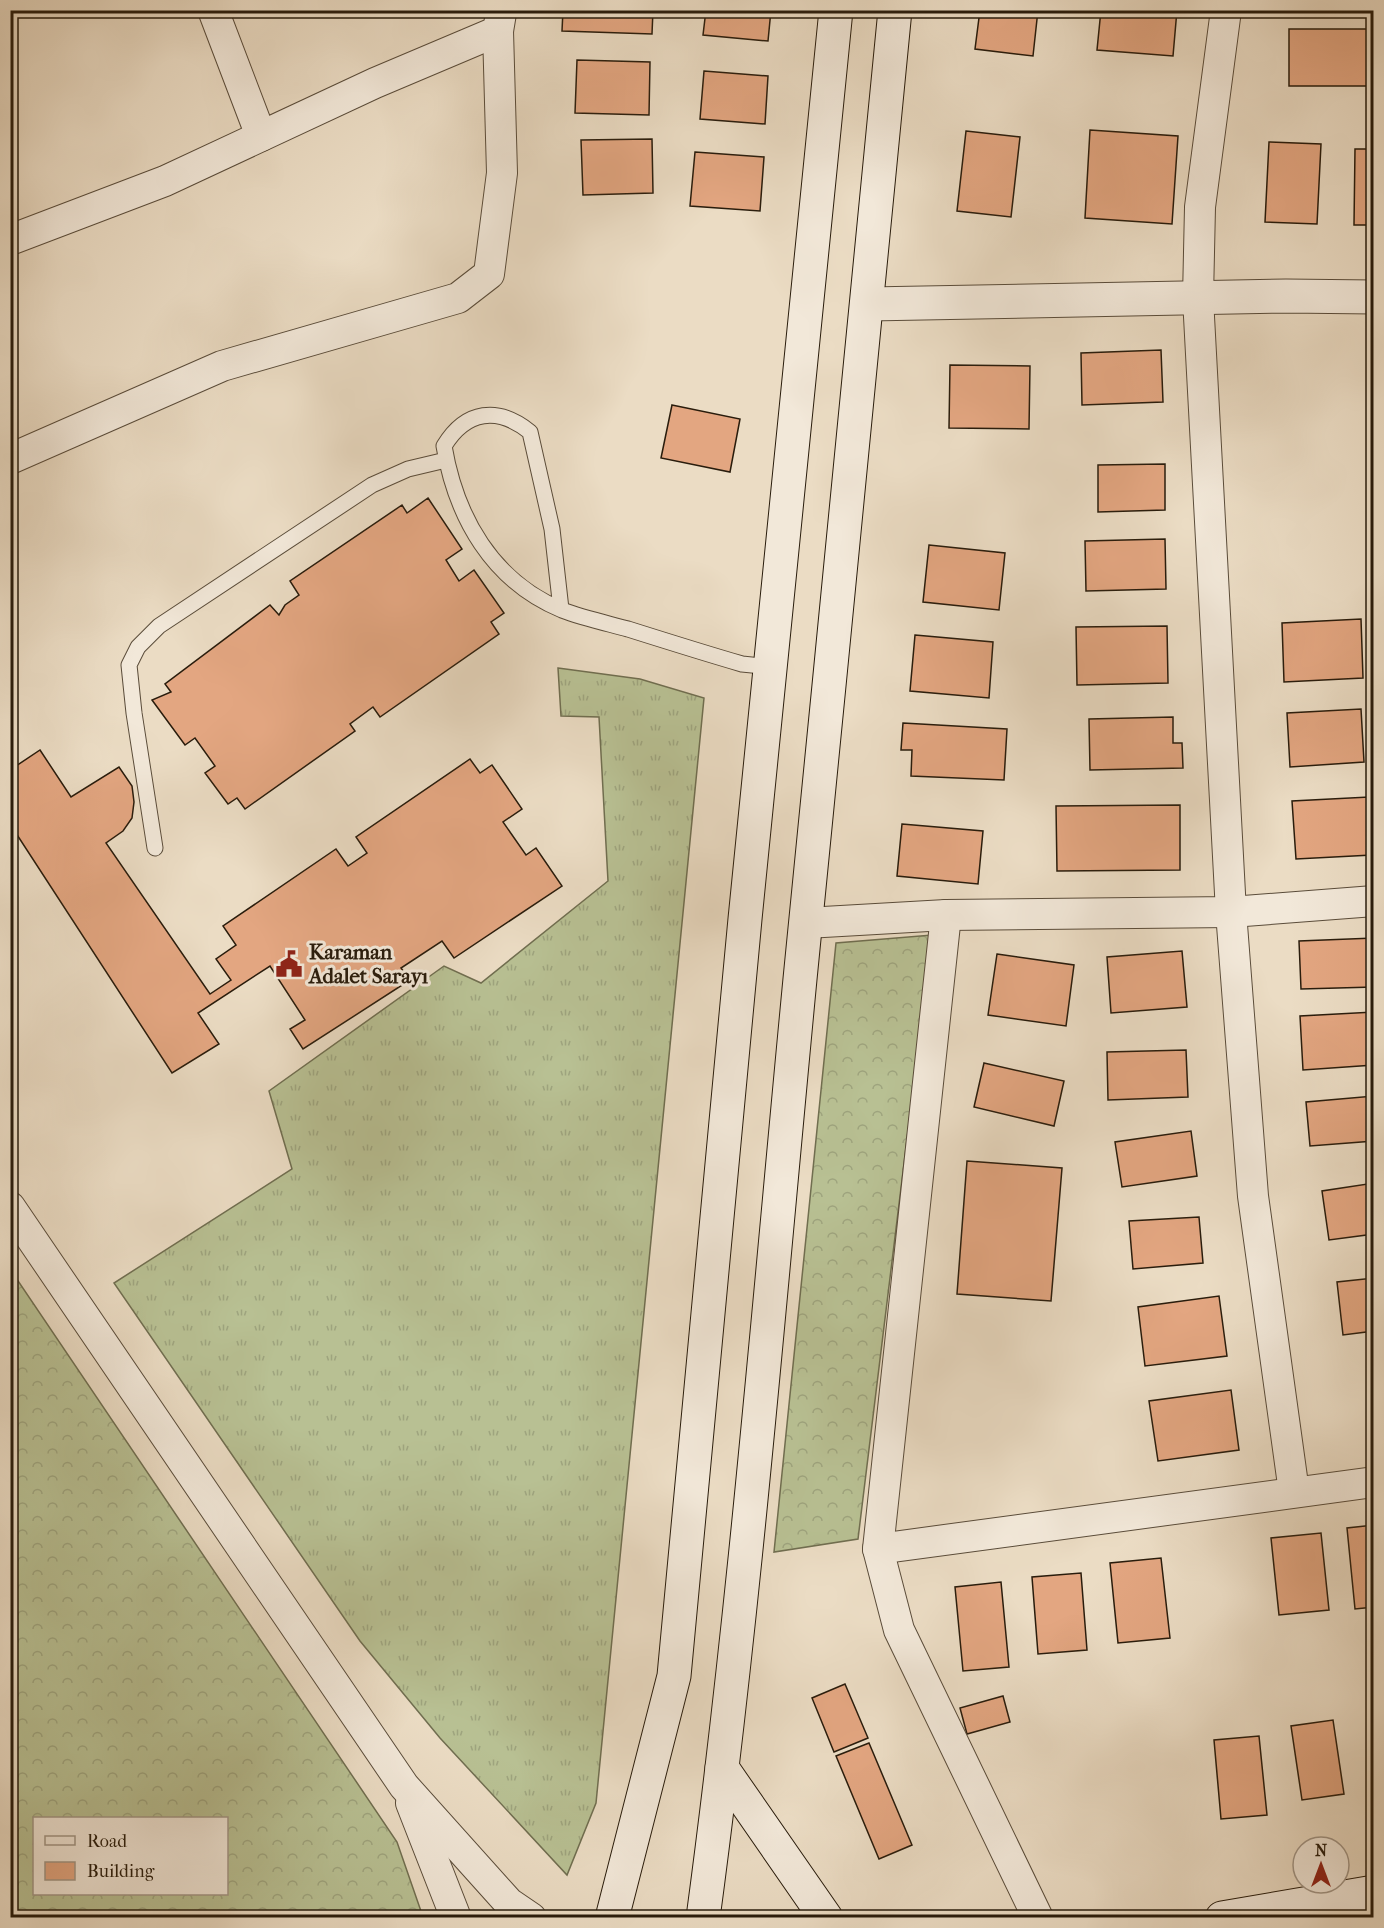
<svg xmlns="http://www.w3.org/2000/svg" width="1384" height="1928" viewBox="0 0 1384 1928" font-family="'IM FELL French Canon',serif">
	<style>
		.grass { fill: url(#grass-tufts); stroke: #706e50; stroke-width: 1.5 }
		.forest { fill: url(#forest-crowns); stroke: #706e50; stroke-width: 1.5; fill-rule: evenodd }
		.building { fill: #e3a681; stroke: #291c0c; stroke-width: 1.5 }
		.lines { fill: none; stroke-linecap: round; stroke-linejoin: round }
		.service-casing { stroke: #5a4c3a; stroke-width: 17 }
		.minor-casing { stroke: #5a4c3a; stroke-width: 32 }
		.tertiary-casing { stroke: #5a4c3a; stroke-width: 35 }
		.secondary-casing { stroke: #291c0c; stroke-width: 35 }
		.service { stroke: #f2e8d9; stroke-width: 15 }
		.minor { stroke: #f2e8d9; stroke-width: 30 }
		.tertiary { stroke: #f2e8d9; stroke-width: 33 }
		.secondary { stroke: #f2e8d9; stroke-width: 33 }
		.labels { text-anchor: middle; stroke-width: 6; stroke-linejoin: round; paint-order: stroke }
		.poi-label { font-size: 21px; font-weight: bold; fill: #291c0c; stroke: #f2e8d9; text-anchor: start }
	</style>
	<defs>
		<pattern id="grass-tufts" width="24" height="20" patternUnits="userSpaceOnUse" patternTransform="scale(1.5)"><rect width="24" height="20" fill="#b8c093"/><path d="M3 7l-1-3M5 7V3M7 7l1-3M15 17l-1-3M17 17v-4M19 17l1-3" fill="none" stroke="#9ea47e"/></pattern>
		<pattern id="forest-crowns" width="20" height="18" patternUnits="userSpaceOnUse" patternTransform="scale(1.5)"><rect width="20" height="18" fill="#b8c093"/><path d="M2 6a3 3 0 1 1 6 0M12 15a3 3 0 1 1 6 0" fill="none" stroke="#9ea47e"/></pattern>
	</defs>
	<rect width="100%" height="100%" fill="#ebdcc4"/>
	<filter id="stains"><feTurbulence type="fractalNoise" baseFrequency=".00333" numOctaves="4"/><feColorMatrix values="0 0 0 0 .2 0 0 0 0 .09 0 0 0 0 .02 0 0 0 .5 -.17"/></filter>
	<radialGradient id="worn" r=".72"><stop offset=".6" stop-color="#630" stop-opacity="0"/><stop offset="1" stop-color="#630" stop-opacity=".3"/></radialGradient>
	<polygon class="grass" points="558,668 640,679 704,698 596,1803 567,1875 440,1738 360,1641 114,1283 292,1169 269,1091 444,966 481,983 608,881 599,717 561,716"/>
	<g class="forest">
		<polygon points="932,935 858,1539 774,1552 836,943"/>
		<path d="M10,1269L397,1842L423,1917H11ZM34,1818H226V1894H34Z"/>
	</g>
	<g class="building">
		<polygon points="563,10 653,10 652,34 562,31"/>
		<polygon points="706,10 771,10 768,41 703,35"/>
		<polygon points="980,10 1038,10 1033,56 975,49"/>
		<polygon points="1101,10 1177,10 1173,56 1097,50"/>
		<rect x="1289" y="29" width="81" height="57"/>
		<polygon points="577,60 650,62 649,115 575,113"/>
		<polygon points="704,71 768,76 765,124 700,119"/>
		<polygon points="1090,130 1178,136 1172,224 1085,218"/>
		<polygon points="966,131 1020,137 1011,217 957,211"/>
		<polygon points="652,139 653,193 583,195 581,140"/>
		<polygon points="1269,142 1321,144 1317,224 1265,222"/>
		<polygon points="1355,149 1374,149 1374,225 1354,225"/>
		<polygon points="695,152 764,157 760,211 690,206"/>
		<polygon points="1161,350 1163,402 1082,405 1081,353"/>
		<polygon points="950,365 1030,366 1029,429 949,428"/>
		<polygon points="672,405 740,419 730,472 661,458"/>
		<polygon points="1165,464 1165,510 1098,512 1098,465"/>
		<polygon points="428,498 462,549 446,560 459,581 474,570 504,613 491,622 499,634 380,717 373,707 350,724 355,731 245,809 237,798 228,804 205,773 215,766 195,738 185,745 152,700 171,692 165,684 270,605 279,615 285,605 299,595 290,581 402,505 407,513"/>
		<polygon points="1165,539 1166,589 1086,591 1085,541"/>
		<polygon points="929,545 1005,553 999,610 923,602"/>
		<polygon points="1361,619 1363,678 1284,682 1282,623"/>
		<polygon points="1167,626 1168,683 1077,685 1076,627"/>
		<polygon points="915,635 993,642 989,698 910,691"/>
		<polygon points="1361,709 1364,762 1290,767 1287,713"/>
		<polygon points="1173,717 1173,743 1182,743 1183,768 1090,770 1089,719"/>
		<polygon points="903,723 1007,729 1004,780 911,776 912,750 901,750"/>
		<polygon points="40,750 71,797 119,767 132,786 134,802 132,818 123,831 106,843 210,994 231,980 216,959 236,945 223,926 336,849 348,866 367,853 356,837 470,759 480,773 492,765 522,809 503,822 526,855 536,848 562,886 454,958 442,941 401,968 410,980 303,1049 290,1029 305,1020 270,966 198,1013 219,1044 172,1073 10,824 10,770"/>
		<polygon points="1369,797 1372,855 1296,859 1292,801"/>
		<polygon points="1180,805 1180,870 1057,871 1056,806"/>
		<polygon points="902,824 983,831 978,884 897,876"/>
		<polygon points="1374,938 1374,987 1301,989 1299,941"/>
		<polygon points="1182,951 1187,1007 1111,1013 1107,957"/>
		<polygon points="997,954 1074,965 1066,1026 988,1015"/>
		<polygon points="1374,1012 1374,1065 1303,1070 1300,1016"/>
		<polygon points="1186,1050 1188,1097 1108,1100 1107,1052"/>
		<polygon points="984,1063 1064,1081 1054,1126 974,1107"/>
		<polygon points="1374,1096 1374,1141 1310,1146 1306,1102"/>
		<polygon points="1191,1131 1197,1176 1122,1187 1115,1142"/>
		<polygon points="967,1161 1062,1168 1051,1301 957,1294"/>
		<polygon points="1374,1183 1374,1234 1329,1240 1322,1191"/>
		<polygon points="1199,1217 1203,1263 1133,1269 1129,1221"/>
		<polygon points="1374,1278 1374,1331 1343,1335 1337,1282"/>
		<polygon points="1219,1296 1227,1356 1145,1366 1138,1307"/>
		<polygon points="1231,1390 1239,1450 1158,1461 1149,1401"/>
		<polygon points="1374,1525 1374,1607 1355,1609 1347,1528"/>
		<polygon points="1321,1533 1329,1610 1279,1615 1271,1538"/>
		<polygon points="1161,1558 1170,1638 1118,1643 1110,1563"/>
		<polygon points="1081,1573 1087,1650 1038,1654 1032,1577"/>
		<polygon points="1001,1582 1009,1667 963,1671 955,1587"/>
		<polygon points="845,1684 868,1738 834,1752 812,1698"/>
		<polygon points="1003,1696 1010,1722 967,1734 960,1708"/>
		<polygon points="1369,1719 1374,1719 1374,1758"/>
		<polygon points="1333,1720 1344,1794 1302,1800 1291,1726"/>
		<polygon points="1259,1736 1267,1815 1221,1819 1214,1740"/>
		<polygon points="869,1743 912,1845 879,1859 836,1756"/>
	</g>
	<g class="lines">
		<defs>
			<g id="service">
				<path d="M561,609L552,529L530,432C498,406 466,410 444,446C456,517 492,581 562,610C583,618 606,623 628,629C666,641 704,653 742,664L771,667"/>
				<polyline points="155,848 134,713 129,665 138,647 159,626 372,485 408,469 446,460"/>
			</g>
			<g id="minor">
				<polyline points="213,10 261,136"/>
				<polyline points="1226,10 1200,207 1198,298 1231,912 1253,1196 1294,1492"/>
				<polyline points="10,240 165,181 375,83 498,31 501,13"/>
				<polyline points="10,459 222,366 458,298 489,274 502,173 498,31"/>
				<polyline points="946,915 878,1549 899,1630 1038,1918"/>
				<polyline points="806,923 946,915 1231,912 1374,901"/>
				<polyline points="10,1207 404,1786 509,1903 531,1918"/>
				<polyline points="878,1549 1374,1482"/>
				<polyline points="411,1803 456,1918"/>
			</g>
			<polyline id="tertiary" points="869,304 1286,296 1374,297"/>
			<g id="secondary">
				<polyline points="722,1768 826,1918"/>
				<polyline points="612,1918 674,1676 745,919 836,10"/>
				<path d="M703,1918C745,1606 770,1292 800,979C831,656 866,334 895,10"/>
				<polyline points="1222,1918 1374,1892"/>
			</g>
		</defs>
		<use href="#service" class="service-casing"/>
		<use href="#minor" class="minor-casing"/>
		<use href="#tertiary" class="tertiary-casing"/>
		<use href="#secondary" class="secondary-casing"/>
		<use href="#service" class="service"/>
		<use href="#minor" class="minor"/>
		<use href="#tertiary" class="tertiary"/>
		<use href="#secondary" class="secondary"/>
	</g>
	<defs>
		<symbol id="civic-bare" viewBox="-9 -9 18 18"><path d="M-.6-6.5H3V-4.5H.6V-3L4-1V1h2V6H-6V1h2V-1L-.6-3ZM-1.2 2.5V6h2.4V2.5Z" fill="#8f2418" stroke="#f2e8d9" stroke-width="2.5" paint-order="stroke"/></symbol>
	</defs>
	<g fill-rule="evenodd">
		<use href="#civic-bare" x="270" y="945" width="38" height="38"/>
	</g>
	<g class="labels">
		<g class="poi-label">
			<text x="309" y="959">Karaman<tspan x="309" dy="24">Adalet Sarayı</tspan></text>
		</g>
	</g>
	<rect width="1384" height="1928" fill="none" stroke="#ebdcc4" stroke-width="36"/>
	<rect x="12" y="12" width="1360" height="1904" fill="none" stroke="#291c0c" stroke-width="3"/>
	<rect x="18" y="18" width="1348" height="1892" fill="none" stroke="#291c0c" stroke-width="1.5"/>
	<rect x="33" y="1817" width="195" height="78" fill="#f2e8d9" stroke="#a29687" stroke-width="1.5"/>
	<rect x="45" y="1836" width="30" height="9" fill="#f2e8d9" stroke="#a29687" stroke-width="1.5"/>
	<text x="87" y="1847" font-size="18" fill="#291c0c">Road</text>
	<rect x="45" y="1862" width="30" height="18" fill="#e3a681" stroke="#a29687" stroke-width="1.5"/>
	<text x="87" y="1877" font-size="18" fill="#291c0c">Building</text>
	<g transform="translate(1321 1865)"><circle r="28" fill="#f2e8d9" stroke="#a29687" stroke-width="1.5"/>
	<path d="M0-4.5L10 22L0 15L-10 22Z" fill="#8f2418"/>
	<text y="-9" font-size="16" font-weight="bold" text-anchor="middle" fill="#291c0c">N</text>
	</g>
	<rect width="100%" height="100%" filter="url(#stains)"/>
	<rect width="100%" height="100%" fill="url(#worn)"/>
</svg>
